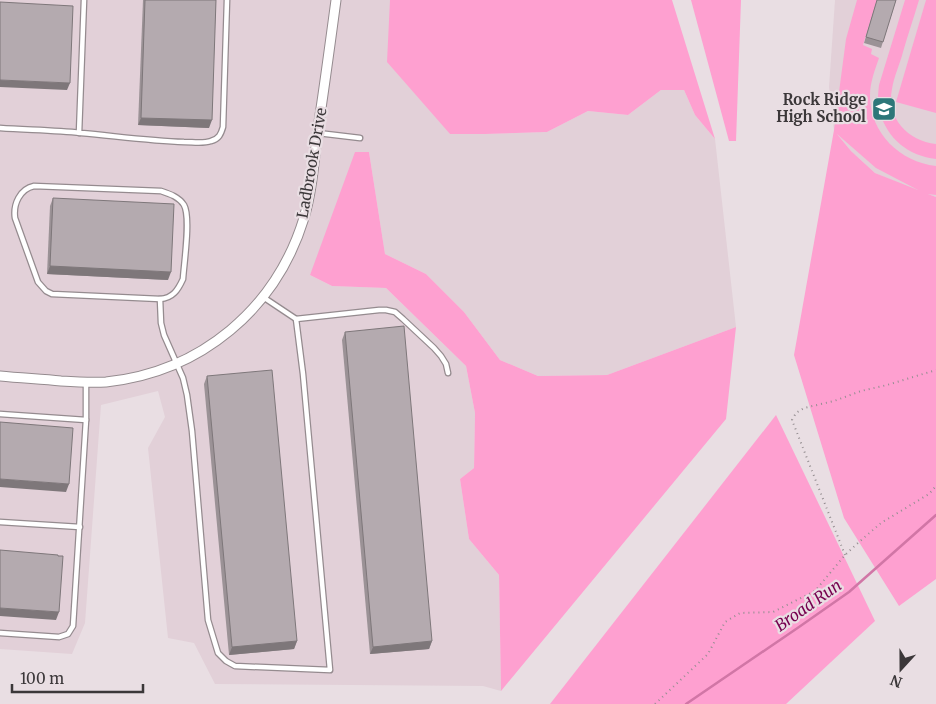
<svg xmlns="http://www.w3.org/2000/svg" width="936" height="704" viewBox="0 0 936 704" font-family="Merriweather,serif">
	<style>
		.built { fill: #e2d0d8 }
		.green { fill: #fea0d0; fill-rule: evenodd }
		.lines { fill: none; stroke-linecap: round; stroke-linejoin: round }
		.stream { stroke: #d176a6; stroke-width: 2.5 }
		.lane-casing { stroke: #958b8f; stroke-width: 7 }
		.street-casing { stroke: #958b8f; stroke-width: 11 }
		.path { stroke: #958e91; stroke-width: 2; stroke-dasharray: 1 4; stroke-linecap: butt }
		.lane { stroke: #fff; stroke-width: 4.5 }
		.street { stroke: #fff; stroke-width: 9 }
		.wall { fill: #9b9296 }
		.shaded-wall { fill: #7e777a }
		.building { fill: #b4aaaf; stroke: #7e777a }
		.labels { text-anchor: middle; stroke-width: 4.5; stroke-linejoin: round; paint-order: stroke }
		.poi-label { font-size: 15px; font-weight: bold; fill: #3b3739; stroke: #e9dee3; text-anchor: end }
		.street-label { font-size: 15px; fill: #3b3739; stroke: #e9dee3 }
		.water-label { font-size: 16px; font-style: italic; fill: #76014f; stroke: #e9dee3 }
	</style>
	<rect width="100%" height="100%" fill="#e9dee3"/>
	<g class="built">
		<polygon points="0,0 390,0 390,21 450,134 485,134 547,132 588,111 628,115 661,90 684,90 695,115 715,139 736,327 607,375 538,376 500,360 464,312 426,274 385,254 369,152 310,275 332,286 386,288 466,366 475,413 474,468 460,479 469,539 499,575 501,691 483,686 215,684 194,643 168,638 148,448 165,417 158,391 101,405 85,623 72,654 0,649"/>
		<polygon points="835,0 936,0 936,197 910,188 875,173 851,151 834,130 829,87"/>
	</g>
	<g class="green">
		<polygon points="390,0 672,0 715,139 695,115 684,90 661,90 628,115 588,111 547,132 485,134 450,134 387,62"/>
		<polygon points="691,0 741,0 736,141 729,141"/>
		<path d="M857,0H877L863,45L872,49L871,54L879,58C875,70 870,82 870,96C870,133 900,162 936,166V195L928,194L936,197V579L899,606L844,518L794,355L834,130L846,39ZM837,134L876,168L918,190L875,173L851,151Z"/>
		<path d="M905,0H919C914,17 908,34 903,52C900,64 894,76 892,89C886,118 908,141 936,144V159C909,156 887,139 880,112C877,104 878,94 879,85Z"/>
		<polygon points="926,0 936,0 936,113 896,102"/>
		<polygon points="355,152 369,152 385,254 426,274 464,312 500,360 538,376 607,375 736,327 726,419 501,691 499,575 469,539 460,479 474,468 475,413 466,366 386,288 332,286 310,275"/>
		<polygon points="776,415 875,621 786,704 550,704"/>
	</g>
	<g class="lines">
		<polyline class="stream" points="686,704 799,627 849,592 936,515"/>
		<defs>
			<g id="lane">
				<path d="M0,128C27,130 54,130 81,133C115,136 150,141 184,142C193,142 203,144 211,141C219,139 221,134 223,127L227,0"/>
				<polyline points="79,133 84,0"/>
				<polyline points="318,133 360,138"/>
				<path d="M34,186L161,191C170,194 179,197 184,205C191,217 184,263 183,279C178,290 173,298 160,299L52,294L46,291L38,282L15,218C13,204 20,189 34,186Z"/>
				<polyline points="263,297 296,319 379,310 386,310 395,312 403,319 434,348 441,356 446,364 448,373"/>
				<polyline points="160,299 161,323 164,335 183,378 187,395 192,431 208,620 218,653 226,661 235,666 330,670 303,374 296,319"/>
				<polyline points="0,414 86,420"/>
				<polyline points="0,522 80,527"/>
				<polyline points="0,633 59,637 68,634 73,626 86,420 86,383"/>
			</g>
			<path id="street" d="M0,376C20,378 40,379 61,381C76,382 91,383 106,382C201,372 276,309 304,218C312,191 314,163 317,135C324,90 330,45 336,0"/>
		</defs>
		<use href="#lane" class="lane-casing"/>
		<use href="#street" class="street-casing"/>
		<g class="path">
			<polyline points="845,555 792,420 796,413 804,408 834,401 861,391 887,385 936,370"/>
			<polyline points="655,704 708,654 725,622 740,613 773,612 815,591 845,555 859,542 881,523 929,494 936,486"/>
		</g>
		<use href="#lane" class="lane"/>
		<use href="#street" class="street"/>
	</g>
	<g class="wall">
		<polygon points="143,0 216,0 209,128 138,125"/>
		<polygon points="877,0 896,0 881,48 864,43"/>
		<polygon points="53,198 168,280 47,274 50,206"/>
		<polygon points="345,332 432,641 429,649 370,654 342,340"/>
		<polygon points="207,376 297,641 294,649 229,655 204,384"/>
	</g>
	<g class="shaded-wall">
		<polygon points="0,80 70,83 67,90 0,87"/>
		<polygon points="141,118 212,120 209,128 138,125"/>
		<polygon points="50,266 171,272 168,280 47,274"/>
		<polygon points="0,479 69,484 66,492 0,487"/>
		<polygon points="0,608 59,612 56,620 0,616"/>
		<polygon points="297,641 294,649 229,655 232,647"/>
		<polygon points="432,641 429,649 370,654 373,647"/>
	</g>
	<g class="building">
		<polygon points="145,0 216,0 212,120 141,118"/>
		<polygon points="877,0 896,0 883,42 866,37"/>
		<polygon points="0,2 73,6 70,83 0,80"/>
		<polygon points="53,198 174,204 171,272 50,266"/>
		<polygon points="404,326 432,641 373,647 345,332"/>
		<polygon points="272,370 297,641 232,647 207,376"/>
		<polygon points="0,422 73,428 69,484 0,479"/>
		<polygon points="0,550 58,555 58,556 63,556 59,612 0,608"/>
	</g>
	<defs>
		<symbol id="school-square" viewBox="-11 -11 22 22"><rect x="-9" y="-9" width="18" height="18" rx="4" fill="#2d7779" stroke="#e9dee3"/><path d="M0-5L7-2L0 1L-7-2ZM-4 1L0 2.5L4 1V4Q0 6-4 4Z" fill="#fff"/></symbol>
	</defs>
	<g fill-rule="evenodd">
		<use href="#school-square" x="870" y="95" width="28" height="28"/>
	</g>
	<g class="labels">
		<g class="poi-label">
			<text x="866" y="105">Rock Ridge<tspan x="866" dy="17">High School</tspan></text>
		</g>
		<g class="street-label">
			<text transform="translate(312 163) rotate(-80)" y="5">Ladbrook Drive</text>
		</g>
		<g class="water-label">
			<text transform="translate(808 605) rotate(-35)" y="6">Broad Run</text>
		</g>
	</g>
	<g transform="translate(901 669) rotate(201)" stroke="#e9dee3" stroke-width="4" paint-order="stroke">
	<path d="M0-4L9 19L0 12L-9 19Z" fill="#3b3739"/>
	<text y="-8" font-size="14" font-weight="bold" text-anchor="middle" fill="#3b3739">N</text>
	</g>
	<path d="M12 684v8h131v-8" fill="none" stroke="#3b3739" stroke-width="2.5"/>
	<text x="20" y="684" font-size="15" fill="#3b3739" stroke="#e9dee3" stroke-width="4" paint-order="stroke">100 m</text>
</svg>
